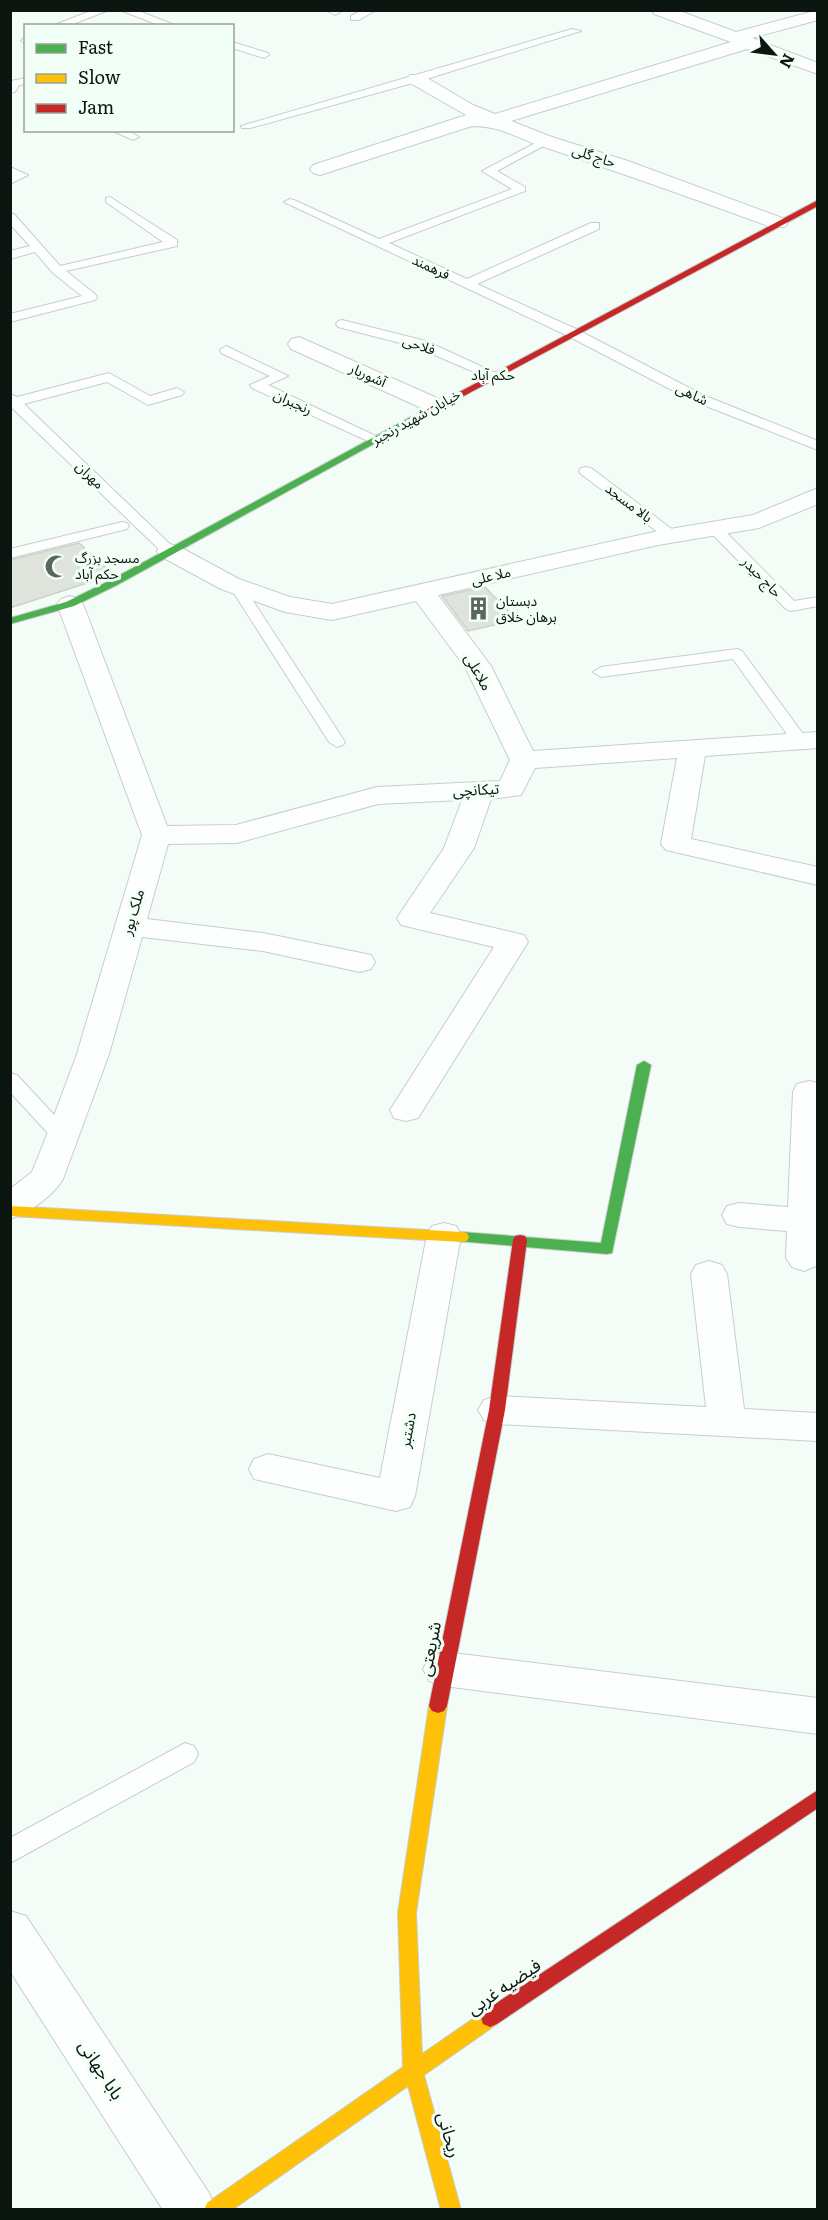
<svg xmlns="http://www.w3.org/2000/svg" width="828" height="2220" viewBox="0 0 828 2220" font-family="Literata,'Noto Sans Arabic',serif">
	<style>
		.building { fill: #dee4dc; stroke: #cbd2c9; stroke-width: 1.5 }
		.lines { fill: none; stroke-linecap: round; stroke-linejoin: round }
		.lane-casing { stroke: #c5cfc9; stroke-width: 2 }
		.street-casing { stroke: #c5cfc9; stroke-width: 2 }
		.fast-casing { stroke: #c5cfc9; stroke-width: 2 }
		.slow-casing { stroke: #c5cfc9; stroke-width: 2 }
		.jam-casing { stroke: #c5cfc9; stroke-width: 2 }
		.lane { fill: #fdfffe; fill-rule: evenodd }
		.street { fill: #fdfffe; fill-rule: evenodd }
		.fast { fill: #4caf50; fill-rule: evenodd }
		.slow { fill: #ffc107; fill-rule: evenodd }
		.jam { fill: #c62828; fill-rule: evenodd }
		.labels { text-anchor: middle; stroke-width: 6; stroke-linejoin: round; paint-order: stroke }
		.far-street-label { font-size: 14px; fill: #0a160f; stroke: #f1fff6 }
		.far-neighbourhood-label { font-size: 14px; fill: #0a160f; stroke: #f1fff6 }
		.far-poi-label { font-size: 14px; fill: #0a160f; stroke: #f1fff6; text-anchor: start }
		.street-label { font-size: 15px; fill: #0a160f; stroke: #f1fff6 }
		.near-street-label { font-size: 18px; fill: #0a160f; stroke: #f1fff6 }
	</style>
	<rect width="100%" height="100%" fill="#f4fcf7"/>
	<g class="building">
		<polygon points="79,543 111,572 93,581 10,608 10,560"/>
		<polygon points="485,587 517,620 468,631 442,596"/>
	</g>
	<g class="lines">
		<defs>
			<g id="lane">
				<polygon points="93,10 109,10 68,26 52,26"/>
				<polygon points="120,10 136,10 177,26 161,26"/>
				<polygon points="326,10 339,10 340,12 335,15"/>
				<polygon points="362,10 376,10 359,20 351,20 351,16"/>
				<polygon points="572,29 581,31 420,81 250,128 242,128 241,126"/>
				<polygon points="26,36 26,44 21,41"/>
				<polygon points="232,42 268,53 269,55 264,58 232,48"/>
				<polygon points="26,78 26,84 19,85 15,92 10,93 11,81"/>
				<polygon points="111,130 127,130 139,137 133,140"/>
				<polygon points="545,138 551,141 549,143 497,171 525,187 525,191 389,243 467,279 591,223 599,223 599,229 477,284 576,329 703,395 818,441 818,450 693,401 566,335 284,202 290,199 294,200 379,239 512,189 482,171"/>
				<polygon points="10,167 28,175 10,184 10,176 13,175 10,174"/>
				<polygon points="110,197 177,240 177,246 66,271 95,294 97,297 95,300 10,322 10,314 82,296 53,273 35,252 10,259 10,251 30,246 10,224 10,213 14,214 60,266 163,242 106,202 106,198"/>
				<polygon points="342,320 426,341 500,375 498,378 488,378 416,347 338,327 336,324 338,321"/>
				<polygon points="226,346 288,376 268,385 382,439 380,442 370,442 252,388 250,385 270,376 221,353 220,350"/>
				<polygon points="109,373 150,396 177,388 184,392 182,395 148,405 107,382 24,404 174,548 176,551 174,554 164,554 10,406 10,394 17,397"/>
				<polygon points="586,467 591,468 677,533 679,536 677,539 667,539 581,474 579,471 581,468"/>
				<polygon points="122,522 127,523 129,526 127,529 10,558 10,549"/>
				<polygon points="715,525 720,526 794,601 818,597 818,606 791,611 786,609 710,532 708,529 710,526"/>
				<polygon points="237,583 244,587 345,742 343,745 337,747 329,742 230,587"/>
				<polygon points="737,649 742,651 806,738 808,741 806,744 794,744 733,659 601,677 593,672 601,667"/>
				<polygon points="10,1073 17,1075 70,1132 73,1137 70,1142 63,1144 56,1142 10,1092"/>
				<polygon points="185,1743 194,1746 198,1754 194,1762 10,1863 10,1838"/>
			</g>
			<g id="street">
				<path d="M652,10H677L736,32L818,10V20L752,38L818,63V74L747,49L511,121L552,137L628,161L785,219L788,223L785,227H771C695,199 618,172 541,146C515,137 500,126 472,126L320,175L313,173L310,169L313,165L466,115L410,83L407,79L410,75H422L473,105L495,114L731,42L654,14Z"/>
				<polygon points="299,337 444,401 447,406 444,411 436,413 428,411 291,349 288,344 291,339"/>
				<path d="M818,488V504L759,528L658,545L438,595L491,666L533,751L818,732V748L705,756L691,839L818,867V885L666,850L661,844L677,758L535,768L521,795L491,799L474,848L430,913L524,935L528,942L418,1118L406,1121L394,1118L390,1110L494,947L401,925L397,918L444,848L462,800L378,804L237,843L168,844L147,919L263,933L371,955L375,962L371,969L360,972L263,951L142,937L109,1054L63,1179C53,1196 29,1213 10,1219V1189L32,1172L46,1137L77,1054L142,835L57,604L61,599L70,596L79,599L83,604L167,826L236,825L377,787L500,781L510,760L465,667L416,601L332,620L285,612L221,589L160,556L157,551L160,546L169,544L178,546L239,579L290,597L332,604L658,531L753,515Z"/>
				<polygon points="809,1081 818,1083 818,1265 804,1271 792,1267 786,1258 787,1231 739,1227 727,1224 722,1215 727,1206 739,1203 788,1207 793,1092 797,1084"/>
				<polygon points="444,1223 456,1226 461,1235 415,1496 410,1507 396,1511 254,1479 249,1469 254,1459 268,1454 380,1478 427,1235 432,1226"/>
				<polygon points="709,1261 722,1265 727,1274 744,1409 818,1413 818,1441 497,1424 484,1420 478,1410 484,1400 497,1396 706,1407 691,1274 696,1265"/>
				<polygon points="444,1652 818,1698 818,1734 444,1686 429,1681 423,1669 429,1657"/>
				<polygon points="10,1911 26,1916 209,2193 216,2210 163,2210 10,1971"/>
			</g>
			<g id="fast">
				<polygon points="411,417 419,419 117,585 74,606 10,624 10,618 66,602 109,581"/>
				<polygon points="644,1061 651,1065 612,1253 607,1254 457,1241 455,1237 457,1233 462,1232 601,1243 637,1065"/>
			</g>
			<g id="slow">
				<polygon points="10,1206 462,1232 467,1233 469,1237 467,1241 462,1242 10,1216"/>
				<polygon points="438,1699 444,1701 447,1706 416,1913 422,2054 483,2012 490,2009 497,2012 499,2018 497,2024 424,2075 461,2210 441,2210 408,2086 232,2210 204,2210 207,2203 403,2067 398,1913 429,1706 432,1701"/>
			</g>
			<g id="jam">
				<polygon points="818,200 818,206 417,421 409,419"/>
				<polygon points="520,1235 525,1236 527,1240 505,1410 447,1706 444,1711 438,1713 432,1711 429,1706 489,1410 513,1240 515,1236"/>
				<polygon points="818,1790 818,1808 497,2024 490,2027 483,2024 481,2018 483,2012"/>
			</g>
		</defs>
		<use href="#lane" class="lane-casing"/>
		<use href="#street" class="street-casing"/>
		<use href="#fast" class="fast-casing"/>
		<use href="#slow" class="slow-casing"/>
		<use href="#jam" class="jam-casing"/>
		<use href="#lane" class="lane"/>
		<use href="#street" class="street"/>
		<use href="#fast" class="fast"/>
		<use href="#slow" class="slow"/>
		<use href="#jam" class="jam"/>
	</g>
	<defs>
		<symbol id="mosque-bare" viewBox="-9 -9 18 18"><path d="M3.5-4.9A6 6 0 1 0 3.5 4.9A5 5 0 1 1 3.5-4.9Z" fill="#5c6660" stroke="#f1fff6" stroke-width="2.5" paint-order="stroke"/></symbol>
		<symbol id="building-bare" viewBox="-9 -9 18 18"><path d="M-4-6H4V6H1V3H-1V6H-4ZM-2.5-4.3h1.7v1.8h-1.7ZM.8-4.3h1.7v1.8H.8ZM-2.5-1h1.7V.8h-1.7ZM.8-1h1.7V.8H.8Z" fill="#5c6660" stroke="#f1fff6" stroke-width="2.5" paint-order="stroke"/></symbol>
	</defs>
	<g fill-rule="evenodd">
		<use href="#mosque-bare" x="40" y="550" width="33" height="33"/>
		<use href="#building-bare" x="462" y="592" width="33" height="33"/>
	</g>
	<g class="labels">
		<g class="far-street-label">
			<text transform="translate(594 156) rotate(18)" y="5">حاج گلی</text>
			<text transform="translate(431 267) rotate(25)" y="5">فرهمند</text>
			<text transform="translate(419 345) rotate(19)" y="5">فلاحی</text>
			<text transform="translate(368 375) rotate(24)" y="5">آشوربار</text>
			<text transform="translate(692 394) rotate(25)" y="5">شاهی</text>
			<text transform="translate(293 402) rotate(25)" y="5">رنجبران</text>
			<text transform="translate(416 417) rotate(-29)" y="5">خیابان شهید رنجبر</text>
			<text transform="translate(90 475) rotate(44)" y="5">مهران</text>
			<text transform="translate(629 503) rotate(37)" y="5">بالا مسجد</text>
			<text transform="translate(491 576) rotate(-13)" y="5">ملا علی</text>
			<text transform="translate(762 577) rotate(46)" y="5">حاج حیدر</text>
		</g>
		<g class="far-neighbourhood-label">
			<text x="493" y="380">حکم آباد</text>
		</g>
		<g class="far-poi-label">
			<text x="75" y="563">مسجد بزرگ<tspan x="75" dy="16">حکم آباد</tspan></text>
			<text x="496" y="606">دبستان<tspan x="496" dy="16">برهان خلاق</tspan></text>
		</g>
		<g class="street-label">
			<text transform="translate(478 672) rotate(60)" y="5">ملاعلی</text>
			<text transform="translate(476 790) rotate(-3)" y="5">تیکانچی</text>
			<text transform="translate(133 912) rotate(-73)" y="5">ملک پور</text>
			<text transform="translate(408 1430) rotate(-80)" y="5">دشتبر</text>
		</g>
		<g class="near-street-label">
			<text transform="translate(430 1649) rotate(-79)" y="6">شریعتی</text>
			<text transform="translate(504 1987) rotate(-34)" y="6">فیضیه غربی</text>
			<text transform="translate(101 2070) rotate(57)" y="6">بابا جهانی</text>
			<text transform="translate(449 2135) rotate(75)" y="6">ریحانی</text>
		</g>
	</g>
	<rect width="828" height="2220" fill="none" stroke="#0a160f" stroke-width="24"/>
	<rect x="24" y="24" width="210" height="108" fill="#f1fff6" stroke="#95a29a" stroke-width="1.5"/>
	<rect x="36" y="44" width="30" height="9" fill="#4caf50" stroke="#95a29a" stroke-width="1.5"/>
	<text x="78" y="54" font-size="18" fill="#0a160f">Fast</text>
	<rect x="36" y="74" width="30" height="9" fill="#ffc107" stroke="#95a29a" stroke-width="1.5"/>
	<text x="78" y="84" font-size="18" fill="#0a160f">Slow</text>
	<rect x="36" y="104" width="30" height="9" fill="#c62828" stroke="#95a29a" stroke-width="1.5"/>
	<text x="78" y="114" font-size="18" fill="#0a160f">Jam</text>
	<g transform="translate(774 54) rotate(118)" stroke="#f1fff6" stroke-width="4.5" paint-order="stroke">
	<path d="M0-4.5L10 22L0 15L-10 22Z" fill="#0a160f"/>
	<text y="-9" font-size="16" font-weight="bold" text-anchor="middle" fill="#0a160f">N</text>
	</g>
</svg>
